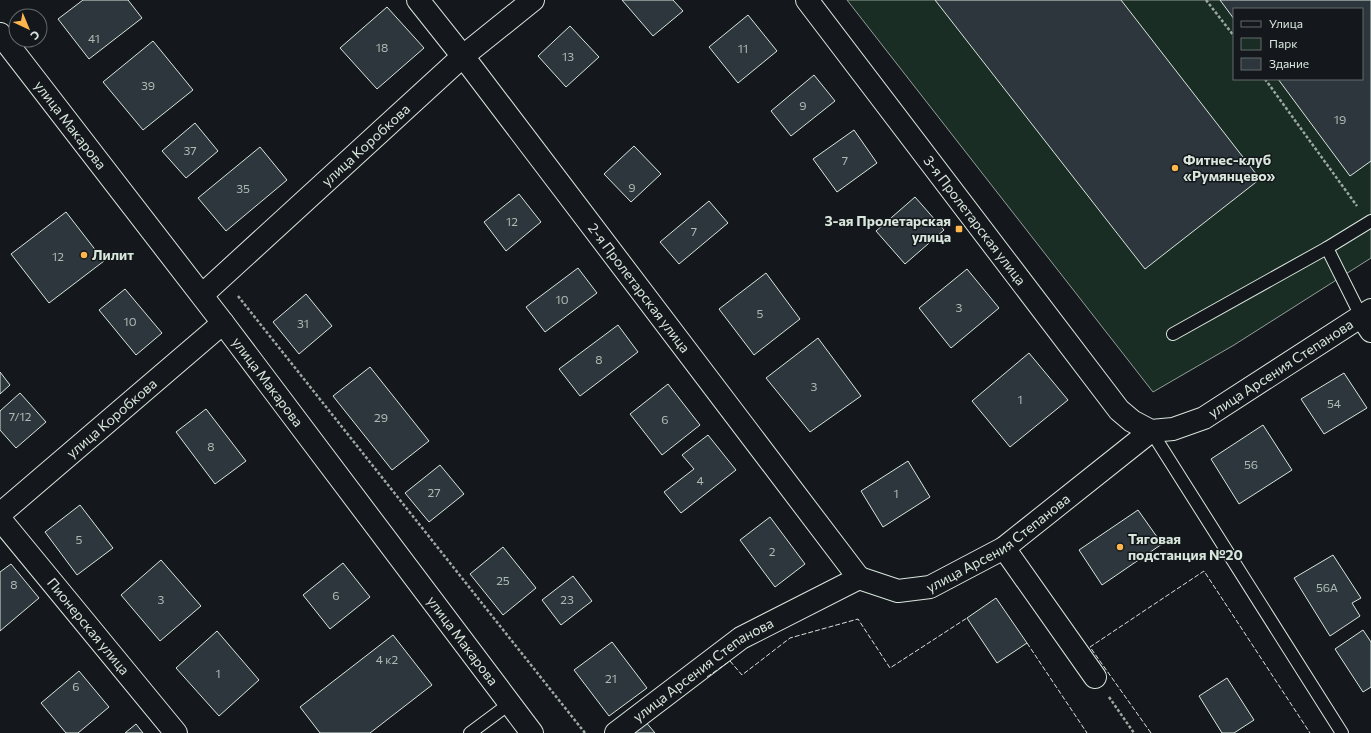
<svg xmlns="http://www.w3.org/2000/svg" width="1371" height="733" viewBox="0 0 1371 733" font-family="Commissioner,sans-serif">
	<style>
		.green { fill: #1a2d24; stroke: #939e99; fill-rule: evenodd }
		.building { fill: #2c363c; stroke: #d8e6dc }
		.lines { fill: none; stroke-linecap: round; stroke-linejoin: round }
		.lane-casing { stroke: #d8e6dc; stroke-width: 14 }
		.street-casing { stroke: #d8e6dc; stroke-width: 24 }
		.secondary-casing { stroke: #d8e6dc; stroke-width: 24 }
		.path { stroke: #9da8a2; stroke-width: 2.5; stroke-dasharray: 3 2; stroke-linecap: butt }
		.lane { stroke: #14181c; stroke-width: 12 }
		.street { stroke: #14181c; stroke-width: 22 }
		.secondary { stroke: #14181c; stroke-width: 22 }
		.fence { stroke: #d8e6dc; stroke-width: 1; stroke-dasharray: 5 2; stroke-linecap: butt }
		.poi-dot { fill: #ffb74d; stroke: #14181c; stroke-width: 1.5 }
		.labels { text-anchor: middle; stroke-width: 3; stroke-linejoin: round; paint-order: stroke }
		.number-label { font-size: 12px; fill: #adbab4 }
		.street-label { font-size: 14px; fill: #d8e6dc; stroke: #14181c }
		.poi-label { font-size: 14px; font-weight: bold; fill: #d8e6dc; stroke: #14181c; text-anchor: start }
	</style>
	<rect width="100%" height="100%" fill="#14181c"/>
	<path class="green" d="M847,0H1371V258L1234,345L1153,392ZM1234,9H1362V79H1234Z"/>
	<g class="building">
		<polygon points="83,0 128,0 142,18 89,59 58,19"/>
		<polygon points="622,0 673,0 683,11 653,36"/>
		<polygon points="935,0 1121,0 1260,179 1145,269"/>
		<polygon points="1220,0 1371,0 1371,161 1350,176 1278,79 1362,79 1362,9 1234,9 1234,19"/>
		<polygon points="387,7 424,48 377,89 340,48"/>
		<polygon points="748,15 777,51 738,83 709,47"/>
		<polygon points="570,26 599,57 566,87 538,56"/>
		<polygon points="153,41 193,90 143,130 103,82"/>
		<polygon points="814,75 835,101 791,136 771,111"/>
		<polygon points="195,123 218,151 186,178 162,151"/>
		<polygon points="854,130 877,163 837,192 813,159"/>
		<polygon points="634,146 661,174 631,202 604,174"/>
		<polygon points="260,147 287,180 226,231 198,198"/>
		<polygon points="519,194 541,222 506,251 484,222"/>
		<polygon points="915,197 944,230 905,264 876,231"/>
		<polygon points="709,201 728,223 679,264 660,242"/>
		<polygon points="66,212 104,261 49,303 11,254"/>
		<polygon points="578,268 597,293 545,332 526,307"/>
		<polygon points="967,269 999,308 951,348 919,308"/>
		<polygon points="766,273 800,319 754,355 719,309"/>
		<polygon points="125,289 162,333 136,355 99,310"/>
		<polygon points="306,294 332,326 299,354 273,322"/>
		<polygon points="618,325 638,352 580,396 559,369"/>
		<polygon points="818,338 861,396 810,432 766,378"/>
		<polygon points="1029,353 1068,400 1010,447 972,401"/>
		<polygon points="370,367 429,441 392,470 333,396"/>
		<polygon points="0,372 10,385 0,394"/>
		<polygon points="1344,373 1367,408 1324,434 1301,399"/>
		<polygon points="668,384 700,425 662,455 630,414"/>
		<polygon points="20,393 46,422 16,448 0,430 0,411"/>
		<polygon points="206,409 246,461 215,484 176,432"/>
		<polygon points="1263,425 1292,470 1239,504 1211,459"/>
		<polygon points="708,435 736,470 681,513 664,492 694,469 682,455"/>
		<polygon points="908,461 930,497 883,527 861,491"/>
		<polygon points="440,465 464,494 429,522 405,493"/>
		<polygon points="80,505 113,548 77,575 45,532"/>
		<polygon points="1138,510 1162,544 1102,585 1079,550"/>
		<polygon points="770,517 805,564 775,587 740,540"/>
		<polygon points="503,547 536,588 503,615 470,574"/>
		<polygon points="1333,555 1361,598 1352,603 1360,616 1330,636 1294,578"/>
		<polygon points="161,560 201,606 160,641 121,595"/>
		<polygon points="343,563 370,597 330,629 303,595"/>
		<polygon points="11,564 39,598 0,631 0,572"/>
		<polygon points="573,576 592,601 561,625 542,600"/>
		<polygon points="996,598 1027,643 997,663 967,618"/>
		<polygon points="1363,630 1371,642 1371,687 1363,692 1335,649"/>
		<polygon points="217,631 259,680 219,716 176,668"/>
		<polygon points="393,635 432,685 370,733 320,733 300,707"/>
		<polygon points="612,642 647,688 609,716 574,670"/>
		<polygon points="79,671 109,707 78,733 66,733 41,703"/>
		<polygon points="1227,678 1254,720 1234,733 1222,733 1199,696"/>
		<polygon points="645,721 655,733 631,733"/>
		<polygon points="136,724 143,733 125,733"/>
	</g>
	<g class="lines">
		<defs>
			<g id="lane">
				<polyline points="1361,316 1327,248 1371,221"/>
				<polyline points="1173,334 1327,248"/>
				<polyline points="1151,431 1342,733"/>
				<polyline points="470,733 509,704"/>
			</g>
			<g id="street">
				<path id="s1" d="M418,0L472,68L859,578"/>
				<polyline points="1361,316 1371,331"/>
				<path id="s2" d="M0,514L223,323"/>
				<path id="s3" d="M0,519L176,733"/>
				<polyline points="1004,548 1095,677"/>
				<path id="s4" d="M616,733L741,638L859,578L898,591L930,587L1004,548L1151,431"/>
			</g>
			<g id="secondary">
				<path id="s5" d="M807,0L1119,410L1132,421L1151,431L1173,429L1204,418L1371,310"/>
				<path id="s6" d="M0,34L223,323L532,733"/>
				<path id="s7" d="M202,295L462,57L533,0"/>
			</g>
		</defs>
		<use href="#lane" class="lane-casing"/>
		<use href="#street" class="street-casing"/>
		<use href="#secondary" class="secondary-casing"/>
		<g class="path">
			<polyline points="1206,0 1234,36"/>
			<polyline points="1265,79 1357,206"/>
			<polyline points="238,296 585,733"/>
			<polyline points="1109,697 1134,733"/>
		</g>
		<use href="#lane" class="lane"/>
		<use href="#street" class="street"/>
		<use href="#secondary" class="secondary"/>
		<g class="fence">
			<polyline points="1027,643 1087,733"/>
			<polyline points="707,677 730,661 742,675 790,638 858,619 890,668 967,618"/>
			<polyline points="1151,733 1090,647 1204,571 1310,733"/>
		</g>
	</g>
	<g class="poi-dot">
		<circle cx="1175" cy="168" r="4"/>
		<rect x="955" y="225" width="8" height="8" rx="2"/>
		<circle cx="84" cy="255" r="4"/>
		<circle cx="1120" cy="547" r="4"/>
	</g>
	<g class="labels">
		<g class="number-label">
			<text x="94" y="43">41</text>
			<text x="382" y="52">18</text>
			<text x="743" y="53">11</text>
			<text x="568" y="61">13</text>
			<text x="148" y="90">39</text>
			<text x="803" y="110">9</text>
			<text x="1340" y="124">19</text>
			<text x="190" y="155">37</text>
			<text x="845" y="165">7</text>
			<text x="632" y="192">9</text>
			<text x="243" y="193">35</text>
			<text x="512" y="226">12</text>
			<text x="694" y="236">7</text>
			<text x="58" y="261">12</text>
			<text x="562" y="304">10</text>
			<text x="959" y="312">3</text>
			<text x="760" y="318">5</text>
			<text x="130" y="326">10</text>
			<text x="303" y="328">31</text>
			<text x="599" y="364">8</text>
			<text x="814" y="391">3</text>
			<text x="1020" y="404">1</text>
			<text x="1334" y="408">54</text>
			<text x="20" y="421">7/12</text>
			<text x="381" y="422">29</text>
			<text x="665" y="424">6</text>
			<text x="211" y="451">8</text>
			<text x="1251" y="469">56</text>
			<text x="700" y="485">4</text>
			<text x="434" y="497">27</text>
			<text x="896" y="498">1</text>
			<text x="79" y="544">5</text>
			<text x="772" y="556">2</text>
			<text x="503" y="585">25</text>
			<text x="14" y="589">8</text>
			<text x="1327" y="592">56А</text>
			<text x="336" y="600">6</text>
			<text x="161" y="604">3</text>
			<text x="567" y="604">23</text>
			<text x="387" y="664">4 к2</text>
			<text x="218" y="678">1</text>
			<text x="611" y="683">21</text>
			<text x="76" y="691">6</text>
		</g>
		<g class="street-label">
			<text dy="5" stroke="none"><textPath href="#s6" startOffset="115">улица Макарова</textPath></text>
			<text dy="5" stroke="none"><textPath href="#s7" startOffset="222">улица Коробкова</textPath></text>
			<text dy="5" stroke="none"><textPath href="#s5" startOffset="277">3-я Пролетарская улица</textPath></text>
			<text dy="5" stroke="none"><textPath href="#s1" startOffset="363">2-я Пролетарская улица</textPath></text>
			<text dy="5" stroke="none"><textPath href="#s5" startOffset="700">улица Арсения Степанова</textPath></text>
			<text dy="5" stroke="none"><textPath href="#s6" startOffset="439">улица Макарова</textPath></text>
			<text dy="5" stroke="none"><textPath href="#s2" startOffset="147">улица Коробкова</textPath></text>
			<text dy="5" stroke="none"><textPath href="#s4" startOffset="444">улица Арсения Степанова</textPath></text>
			<text dy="5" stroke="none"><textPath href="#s3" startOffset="139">Пионерская улица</textPath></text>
			<text dy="5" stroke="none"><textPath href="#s6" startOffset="763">улица Макарова</textPath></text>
			<text dy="5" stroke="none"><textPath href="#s4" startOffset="108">улица Арсения Степанова</textPath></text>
		</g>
		<g class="poi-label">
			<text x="1183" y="165">Фитнес-клуб<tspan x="1183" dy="16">«Румянцево»</tspan></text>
			<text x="951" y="226" text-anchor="end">3-ая Пролетарская<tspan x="951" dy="16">улица</tspan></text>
			<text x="92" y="260">Лилит</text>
			<text x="1128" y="544">Тяговая<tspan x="1128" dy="16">подстанция №20</tspan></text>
		</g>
	</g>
	<rect x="1233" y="8" width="130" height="72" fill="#14181c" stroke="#626a69"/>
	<rect x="1241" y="21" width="20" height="6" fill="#14181c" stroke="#626a69"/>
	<text x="1269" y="28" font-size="12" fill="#d8e6dc">Улица</text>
	<rect x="1241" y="38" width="20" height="12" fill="#1a2d24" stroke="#626a69"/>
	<text x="1269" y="48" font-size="12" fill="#d8e6dc">Парк</text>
	<rect x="1241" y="58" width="20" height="12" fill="#2c363c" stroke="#626a69"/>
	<text x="1269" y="68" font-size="12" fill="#d8e6dc">Здание</text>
	<g transform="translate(28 28) rotate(136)"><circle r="19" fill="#14181c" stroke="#626a69"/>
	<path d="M0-3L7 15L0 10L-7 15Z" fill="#ffb74d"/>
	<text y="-6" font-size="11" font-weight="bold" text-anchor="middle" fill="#d8e6dc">С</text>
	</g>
</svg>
